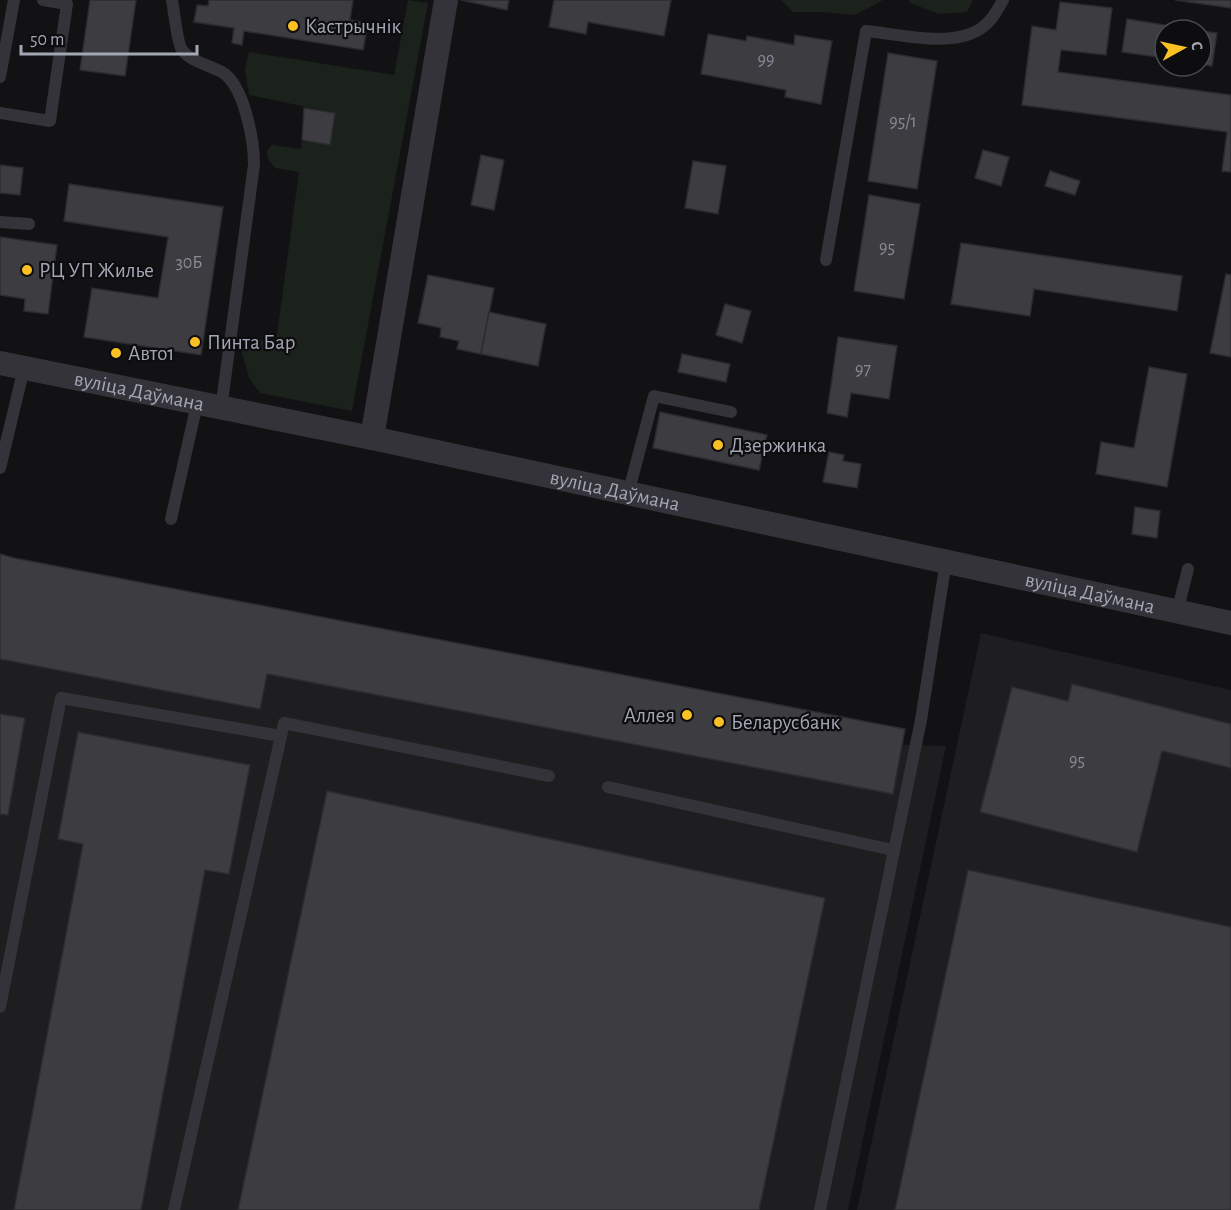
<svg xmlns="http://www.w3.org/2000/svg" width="1231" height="1210" viewBox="0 0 1231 1210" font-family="'Alegreya Sans',sans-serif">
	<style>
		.built { fill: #1e1e21 }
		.green { fill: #1a221b }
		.building { fill: #3c3c41; stroke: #2c2c30; stroke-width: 1.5 }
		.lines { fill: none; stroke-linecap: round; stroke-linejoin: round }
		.service { stroke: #333339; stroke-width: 12 }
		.minor { stroke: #333339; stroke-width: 24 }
		.poi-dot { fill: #fbc023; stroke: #0d0d0f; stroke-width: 2 }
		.labels { text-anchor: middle; stroke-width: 4.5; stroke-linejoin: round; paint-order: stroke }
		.number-label { font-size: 18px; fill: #898c98 }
		.poi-label { font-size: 21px; fill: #a3a7b5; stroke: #0d0d0f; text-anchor: start }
		.street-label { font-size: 21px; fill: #a3a7b5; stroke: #0d0d0f }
	</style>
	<rect width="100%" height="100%" fill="#121214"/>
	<g class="built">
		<polygon points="0,554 14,558 905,729 903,745 946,746 848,1210 0,1210"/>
		<polygon points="981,633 1231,690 1231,1210 857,1210"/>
	</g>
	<g class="green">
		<polygon points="408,0 428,3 352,411 260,393 249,378 241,349 250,339 276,342 299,172 275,168 268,159 267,151 272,145 301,149 302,140 330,145 335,113 249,95 245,70 249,52 394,75"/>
		<polygon points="781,0 883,0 855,15 823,12 793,12"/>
		<polygon points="909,0 973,0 967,12 939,14 910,3"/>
	</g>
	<g class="building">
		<polygon points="90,0 136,0 125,76 80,70"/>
		<polygon points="209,0 353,0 350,20 368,23 363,50 244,31 242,45 232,43 234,28 194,22 197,5 208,6"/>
		<polygon points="461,0 509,0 507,10"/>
		<polygon points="554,0 671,0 664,36 588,22 586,34 549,27"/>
		<polygon points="1175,0 1231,0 1231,8"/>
		<polygon points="1060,2 1112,8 1106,55 1061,50 1058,72 1231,95 1231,172 1222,171 1227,132 1022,105 1032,26 1056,30"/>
		<polygon points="1127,19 1196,30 1165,30 1165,58 1122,52"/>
		<polygon points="1201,31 1217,33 1212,66 1201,64"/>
		<polygon points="708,34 746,41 747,36 794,45 795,35 832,41 821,104 785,97 786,90 701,74"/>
		<polygon points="888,53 937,61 917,189 868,181"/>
		<polygon points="304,108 335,113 330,145 302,140"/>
		<polygon points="983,150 1009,157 1001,186 975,178"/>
		<polygon points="481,155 504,160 494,210 471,205"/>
		<polygon points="693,161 726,166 718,214 685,208"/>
		<polygon points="0,165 23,168 20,195 0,193"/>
		<polygon points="1050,171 1080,181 1075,195 1045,186"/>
		<polygon points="69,184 223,207 201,355 84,337 92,288 158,298 168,237 64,221"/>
		<polygon points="869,195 920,204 904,299 854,291"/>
		<polygon points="0,237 57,245 48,314 24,311 25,299 0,295"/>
		<polygon points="961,243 1182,276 1177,311 1034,289 1030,316 951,304"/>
		<polygon points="1226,274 1231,275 1231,357 1210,353"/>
		<polygon points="428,275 494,288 481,354 457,349 459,341 440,337 441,328 418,323"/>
		<polygon points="725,304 751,311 742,343 716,335"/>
		<polygon points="489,312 546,324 538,366 481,354"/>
		<polygon points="838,337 897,346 889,399 851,393 847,417 827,413"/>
		<polygon points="682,354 730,364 726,382 678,372"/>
		<polygon points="1149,367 1187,374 1167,487 1096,474 1101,442 1134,448"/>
		<polygon points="660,412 767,435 759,470 653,448"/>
		<polygon points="829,452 844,455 843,461 861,464 857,488 823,482"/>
		<polygon points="1135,507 1160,511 1157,538 1132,534"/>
		<polygon points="0,554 14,558 905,729 893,794 267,674 260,709 0,659"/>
		<polygon points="1072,684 1231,724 1231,768 1162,751 1137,852 980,812 1012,687 1068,701"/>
		<polygon points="0,714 25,718 8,815 0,814"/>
		<polygon points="78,732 250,765 229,874 205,870 141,1210 14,1210 83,844 58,839"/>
		<polygon points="327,791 825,898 759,1210 238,1210"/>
		<polygon points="968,870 1231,927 1231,1210 895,1210"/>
	</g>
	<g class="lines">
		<g class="service">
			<path d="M172,0C174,10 177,43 182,50C191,62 209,65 222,72C244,85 254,140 254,165L221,409"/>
			<polyline points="0,77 14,0"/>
			<polyline points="0,113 50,121 67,4 43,0"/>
			<polyline points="0,222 29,224"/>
			<path d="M826,260L866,31C899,34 951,48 980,29C991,22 997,11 1003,0"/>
			<polyline points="0,468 24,368"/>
			<polyline points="628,494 654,396 731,412"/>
			<polyline points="171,519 197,404"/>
			<polyline points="1177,612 1188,569"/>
			<polyline points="608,787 893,850"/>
			<polyline points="0,1007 61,698 281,736"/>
			<polyline points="174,1210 284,723 549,776"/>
			<polyline points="820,1210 921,720 946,561"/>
		</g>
		<g class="minor">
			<path id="s1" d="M0,363L372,438L1231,623"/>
			<polyline points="372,438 446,0"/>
		</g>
	</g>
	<g class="poi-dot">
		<circle cx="293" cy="26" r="6"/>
		<circle cx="27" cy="270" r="6"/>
		<circle cx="195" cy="342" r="6"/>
		<circle cx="116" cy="353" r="6"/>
		<circle cx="718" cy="445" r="6"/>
		<circle cx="687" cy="715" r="6"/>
		<circle cx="719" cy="722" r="6"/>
	</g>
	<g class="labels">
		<g class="number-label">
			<text x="766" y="65">99</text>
			<text x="903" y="127">95/1</text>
			<text x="887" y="253">95</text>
			<text x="189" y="268">30Б</text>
			<text x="863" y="375">97</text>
			<text x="1077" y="766">95</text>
		</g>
		<g class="poi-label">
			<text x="305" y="33">Кастрычнік</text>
			<text x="39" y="277">РЦ УП Жилье</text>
			<text x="207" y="349">Пинта Бар</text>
			<text x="128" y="360">Авто1</text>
			<text x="730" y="452">Дзержинка</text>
			<text x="675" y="722" text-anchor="end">Аллея</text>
			<text x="731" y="729">Беларусбанк</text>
		</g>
		<g class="street-label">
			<text dy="7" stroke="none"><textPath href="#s1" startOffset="142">вуліца Даўмана</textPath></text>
			<text dy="7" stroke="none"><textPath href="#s1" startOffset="628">вуліца Даўмана</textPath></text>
			<text dy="7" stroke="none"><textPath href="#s1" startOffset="1114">вуліца Даўмана</textPath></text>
		</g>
	</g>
	<g transform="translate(1183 48) rotate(82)"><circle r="28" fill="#0d0d0f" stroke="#494b51" stroke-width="1.5"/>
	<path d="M0-4.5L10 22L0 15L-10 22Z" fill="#fbc023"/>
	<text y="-9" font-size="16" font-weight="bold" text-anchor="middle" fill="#a3a7b5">С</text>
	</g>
	<path d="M21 45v9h176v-9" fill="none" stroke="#a3a7b5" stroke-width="3"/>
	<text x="30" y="45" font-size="18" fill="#a3a7b5" stroke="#0d0d0f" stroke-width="4.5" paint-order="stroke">50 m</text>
</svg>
